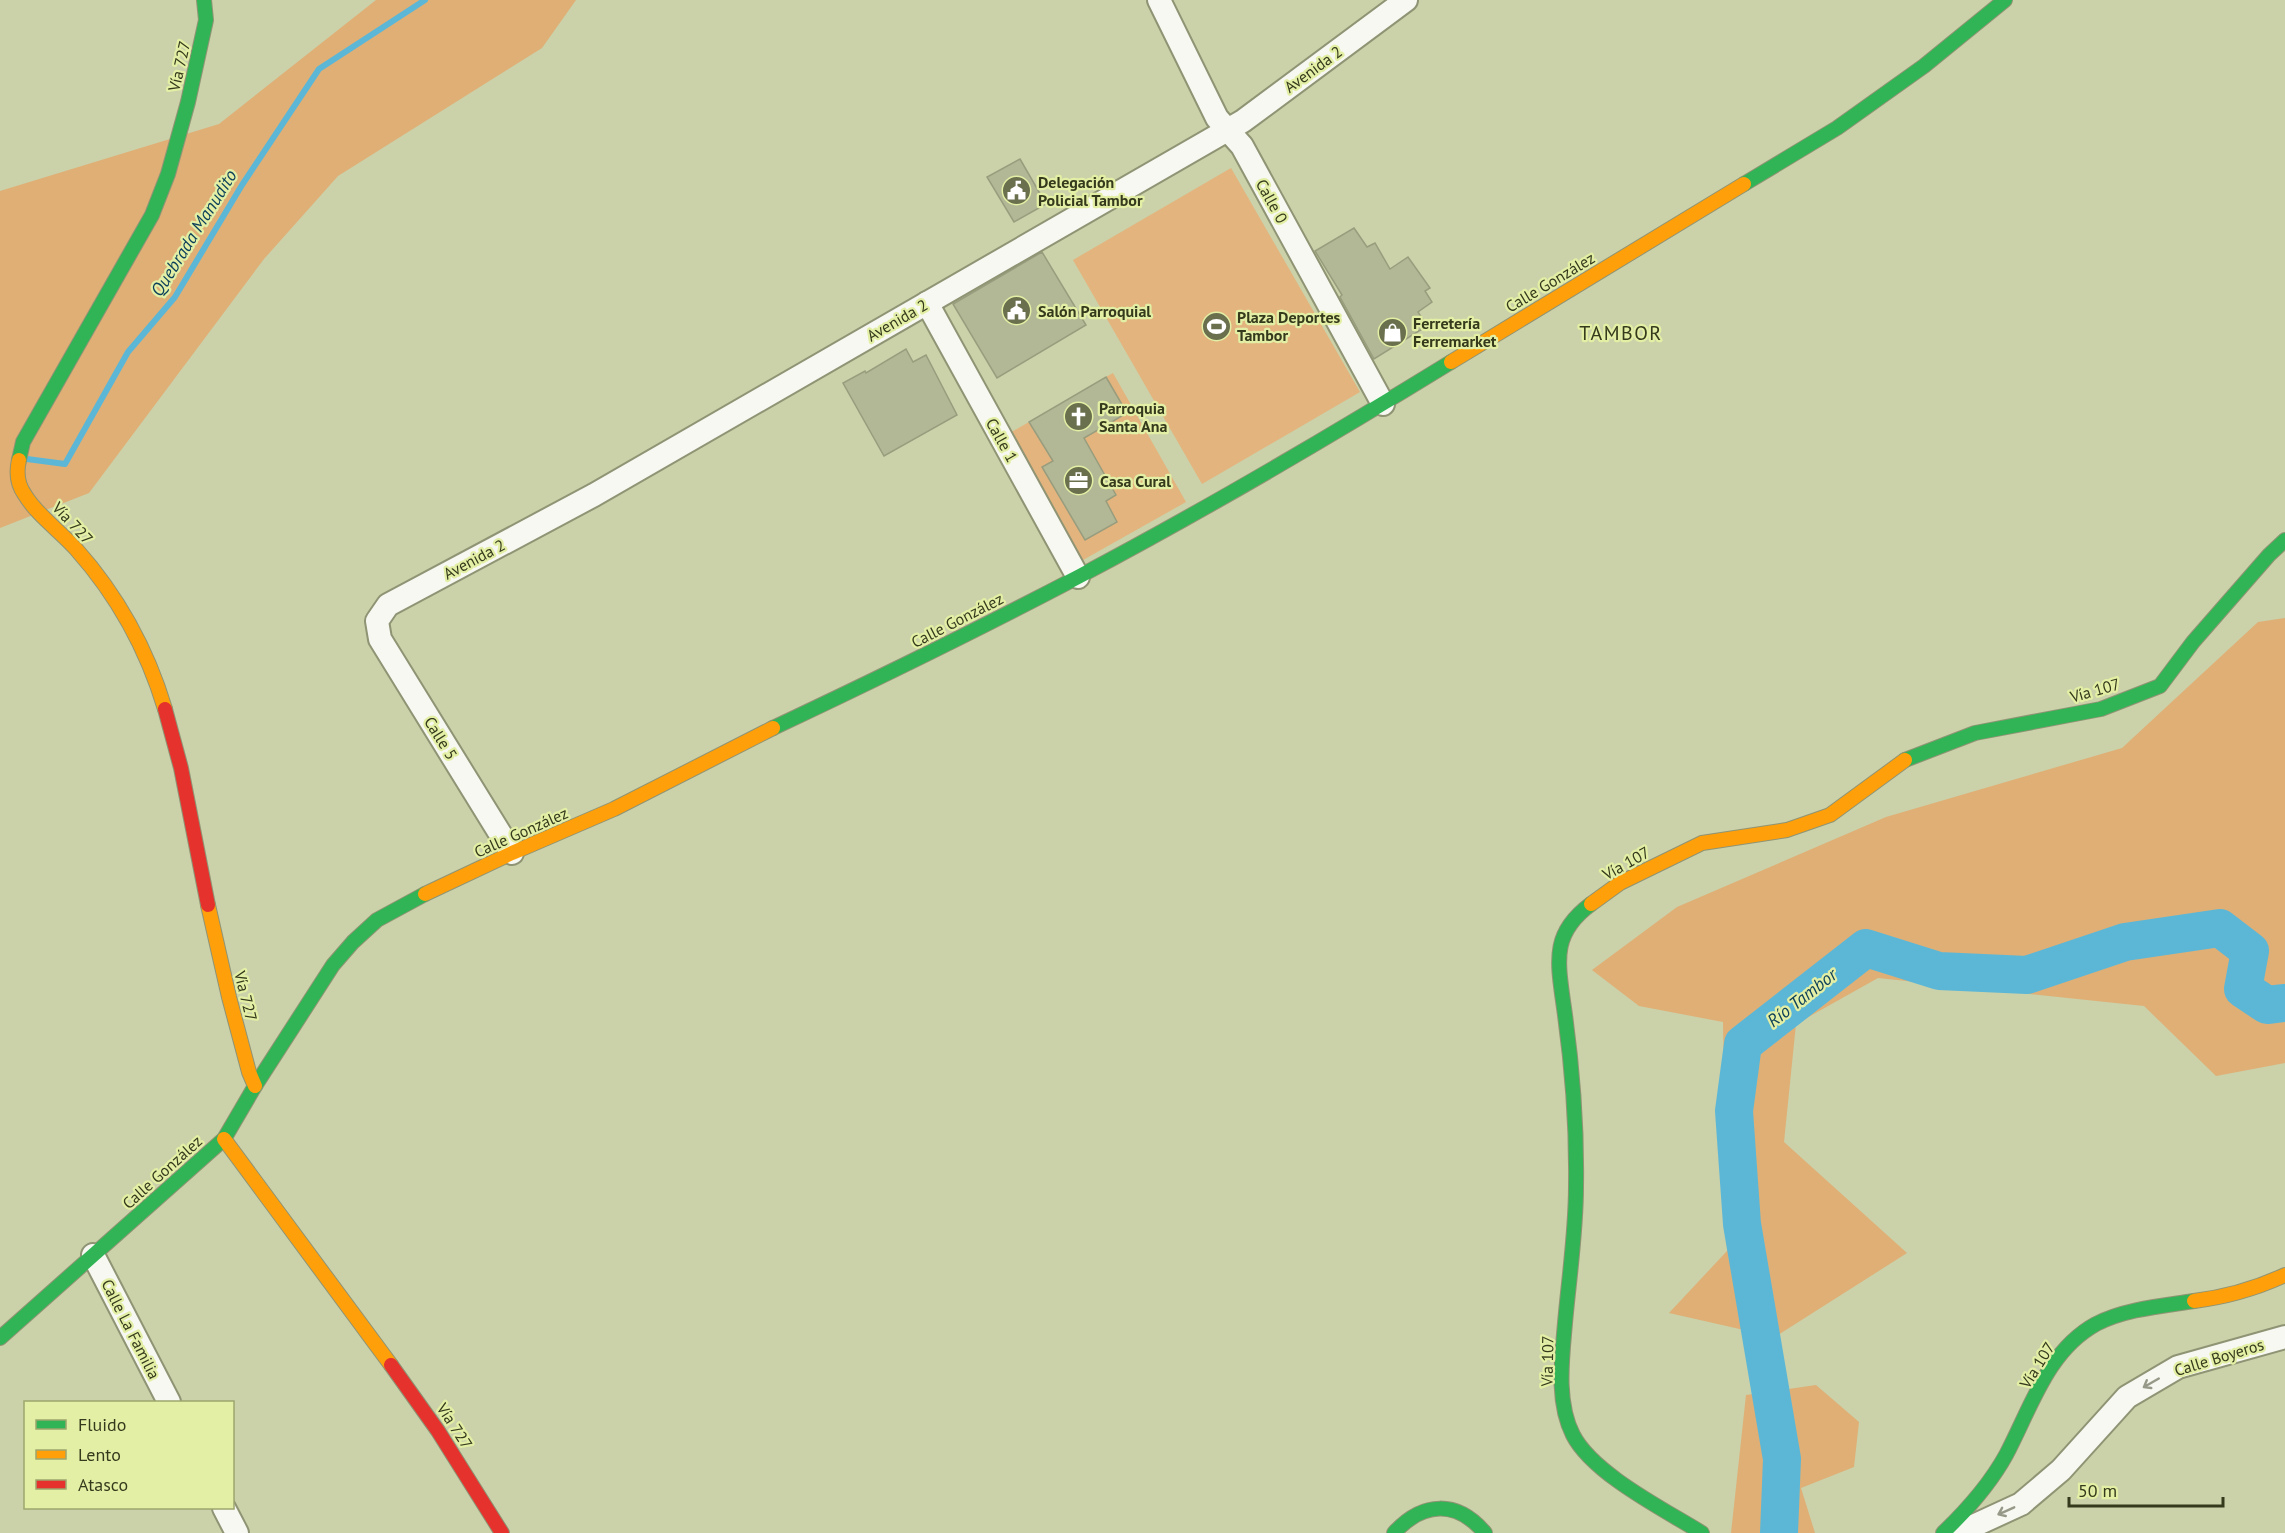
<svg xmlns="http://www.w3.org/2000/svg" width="2285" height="1533" viewBox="0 0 2285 1533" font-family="'PT Sans',sans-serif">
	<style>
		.green { fill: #e3b47d }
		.forest { fill: #dfaf76 }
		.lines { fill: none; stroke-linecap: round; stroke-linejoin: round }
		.stream { stroke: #5cb7d7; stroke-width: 6 }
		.river { stroke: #5cb7d7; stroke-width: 38 }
		.building { fill: #b2b796; stroke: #989d7e; stroke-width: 1.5 }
		.street-casing { stroke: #8f9474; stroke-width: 26 }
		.fast-casing { stroke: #8f9474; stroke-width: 16 }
		.slow-casing { stroke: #8f9474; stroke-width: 16 }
		.jam-casing { stroke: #8f9474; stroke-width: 16 }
		.street { stroke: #f7f8f2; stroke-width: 22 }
		.fast { stroke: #30b455; stroke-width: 14 }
		.slow { stroke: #ff9f0a; stroke-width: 14 }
		.jam { stroke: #e5322d; stroke-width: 14 }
		.oneway { stroke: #969987 }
		.labels { text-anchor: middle; stroke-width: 4.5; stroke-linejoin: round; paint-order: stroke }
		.street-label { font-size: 16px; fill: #353a1c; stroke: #e3efa5 }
		.poi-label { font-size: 16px; font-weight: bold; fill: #353a1c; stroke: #e3efa5; text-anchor: start }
		.water-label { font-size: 18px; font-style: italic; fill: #0c3f59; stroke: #e3efa5 }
		.quarter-label { font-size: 20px; letter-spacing: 1.5px; fill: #353a1c; stroke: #e3efa5 }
	</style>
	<rect width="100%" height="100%" fill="#cbd1a9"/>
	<g class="green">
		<polygon points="1231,168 1360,392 1202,484 1073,260"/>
		<polygon points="1113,373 1186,502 1083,560 1008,434 1029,422 1051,457 1106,377"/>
	</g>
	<g class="forest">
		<polygon points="376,0 576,0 542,48 338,176 264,259 89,493 0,528 0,191 219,124"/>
		<polygon points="2285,618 2285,1063 2216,1076 2144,1006 1878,978 1796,1024 1784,1142 1907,1253 1775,1337 1669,1313 1727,1251 1723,1022 1639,1006 1592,970 1677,907 1886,817 2122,748 2258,622"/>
		<polygon points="1816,1385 1859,1422 1854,1467 1801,1488 1815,1533 1731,1533 1746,1395"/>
	</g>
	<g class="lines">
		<polyline class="stream" points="27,459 65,464 128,352 175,297 242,185 319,69 425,0"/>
		<polyline class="river" points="1779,1533 1782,1459 1742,1224 1734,1111 1743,1044 1866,948 1939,971 2027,975 2125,942 2220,928 2250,951 2243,989 2267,1005 2285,1003"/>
	</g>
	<g class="building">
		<polygon points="1020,159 1046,204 1014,222 987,177"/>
		<polygon points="1354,228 1367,247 1375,243 1390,269 1408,257 1430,288 1425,291 1432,302 1418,312 1427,326 1374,359 1340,297 1342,295 1315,251"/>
		<polygon points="1042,252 1086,325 997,378 953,304"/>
		<polygon points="906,349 913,362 926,355 957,415 884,456 843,383 865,371 866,373"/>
		<polygon points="1106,377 1127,413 1084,438 1116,495 1106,501 1117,522 1085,540 1042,467 1053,461 1029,422"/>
	</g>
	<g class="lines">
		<defs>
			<g id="street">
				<polyline points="1159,0 1217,118 1242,146 1383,404"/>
				<polyline points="927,303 1078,577"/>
				<polyline points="512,853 380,639 377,621 388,605 594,495 1243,121 1406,0"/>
				<polyline points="93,1255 169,1402"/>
				<polyline points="224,1508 237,1533"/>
				<polyline points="1958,1533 2021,1504 2061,1470 2127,1397 2178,1367 2285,1337"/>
			</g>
			<g id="fast">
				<polyline points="1744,184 1837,128 1924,66 2005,0"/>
				<polyline points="19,460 23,442 152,215 168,174 188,102 206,20 204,0"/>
				<path d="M773,728C875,680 977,630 1078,577C1205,510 1329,437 1451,362"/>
				<polyline points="1905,760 1975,733 2101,709 2160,686 2193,642 2269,555 2285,540"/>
				<path d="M1591,904C1553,932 1557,958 1563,1001C1572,1062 1577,1125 1576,1187C1576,1232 1569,1278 1565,1323C1562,1358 1556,1402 1573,1435C1593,1474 1665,1510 1702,1533"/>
				<polyline points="0,1338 224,1139 255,1086 333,965 353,942 377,920 425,894"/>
				<path d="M1394,1533C1423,1501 1457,1500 1485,1533"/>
				<path d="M1943,1533C1967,1510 1990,1484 2006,1455C2031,1408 2047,1351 2096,1324C2125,1309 2162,1306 2194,1301"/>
			</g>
			<g id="slow">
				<polyline points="1451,362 1744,184"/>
				<path d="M19,460C16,473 17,484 25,495C37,515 60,531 76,549C117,595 147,649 165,709"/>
				<polyline points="425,894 512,853 614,809 773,728"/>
				<polyline points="1591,904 1620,883 1702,843 1787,830 1830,815 1905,760"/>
				<polyline points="208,905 229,997 249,1072 255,1086"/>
				<polyline points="224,1139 391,1365"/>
				<path d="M2194,1301C2226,1297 2255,1289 2285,1275"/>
			</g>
			<g id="jam">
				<polyline points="165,709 181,768 208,905"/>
				<polyline points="391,1365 438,1431 502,1533"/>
			</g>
		</defs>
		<use href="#street" class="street-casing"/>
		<use href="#fast" class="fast-casing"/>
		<use href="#slow" class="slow-casing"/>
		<use href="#jam" class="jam-casing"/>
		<use href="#street" class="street"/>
		<use href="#fast" class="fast"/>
		<use href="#slow" class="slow"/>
		<use href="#jam" class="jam"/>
	</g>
	<defs><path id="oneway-shaft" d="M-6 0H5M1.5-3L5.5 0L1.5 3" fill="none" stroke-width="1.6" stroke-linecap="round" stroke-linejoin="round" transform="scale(1.5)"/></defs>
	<g class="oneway">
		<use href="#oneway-shaft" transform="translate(2151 1383) rotate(150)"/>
		<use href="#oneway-shaft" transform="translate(2006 1511) rotate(156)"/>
	</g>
	<defs>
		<symbol id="civic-disc" viewBox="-11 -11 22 22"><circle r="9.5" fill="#6a6f4d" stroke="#e3efa5"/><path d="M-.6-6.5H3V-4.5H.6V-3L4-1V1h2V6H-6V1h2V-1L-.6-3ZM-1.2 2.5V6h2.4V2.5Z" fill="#fff"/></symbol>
		<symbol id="stadium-disc" viewBox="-11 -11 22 22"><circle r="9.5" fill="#6a6f4d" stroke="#e3efa5"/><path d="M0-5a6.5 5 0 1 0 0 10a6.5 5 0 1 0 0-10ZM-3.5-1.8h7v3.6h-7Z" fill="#fff"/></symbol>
		<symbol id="shop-disc" viewBox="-11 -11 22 22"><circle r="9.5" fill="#6a6f4d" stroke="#e3efa5"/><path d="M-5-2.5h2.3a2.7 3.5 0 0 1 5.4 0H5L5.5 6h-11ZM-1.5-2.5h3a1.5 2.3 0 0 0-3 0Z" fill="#fff"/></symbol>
		<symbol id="church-disc" viewBox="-11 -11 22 22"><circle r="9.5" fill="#6a6f4d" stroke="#e3efa5"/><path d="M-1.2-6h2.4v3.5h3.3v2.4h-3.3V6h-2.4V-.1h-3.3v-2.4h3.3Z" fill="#fff"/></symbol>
		<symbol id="office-disc" viewBox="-11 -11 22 22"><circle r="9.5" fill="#6a6f4d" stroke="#e3efa5"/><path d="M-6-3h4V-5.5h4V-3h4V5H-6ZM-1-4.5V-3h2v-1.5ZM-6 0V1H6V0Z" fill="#fff"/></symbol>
	</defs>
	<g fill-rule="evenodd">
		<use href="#civic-disc" x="1000" y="174" width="33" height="33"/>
		<use href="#civic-disc" x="1000" y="294" width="33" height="33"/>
		<use href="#stadium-disc" x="1200" y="310" width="33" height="33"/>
		<use href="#shop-disc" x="1376" y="316" width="33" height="33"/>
		<use href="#church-disc" x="1062" y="400" width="33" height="33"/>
		<use href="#office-disc" x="1062" y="464" width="33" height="33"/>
	</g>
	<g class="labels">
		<g class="street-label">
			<text transform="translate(179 66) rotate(-77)" y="6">Vía 727</text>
			<text transform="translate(1313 69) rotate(-36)" y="6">Avenida 2</text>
			<text transform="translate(1272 201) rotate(61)" y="6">Calle 0</text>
			<text transform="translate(1550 282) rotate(-31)" y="6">Calle González</text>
			<text transform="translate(897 320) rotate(-30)" y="6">Avenida 2</text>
			<text transform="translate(1002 440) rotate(61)" y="6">Calle 1</text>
			<text transform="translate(73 523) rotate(47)" y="6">Vía 727</text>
			<text transform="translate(474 559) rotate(-28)" y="6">Avenida 2</text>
			<text transform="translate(957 620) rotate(-27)" y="6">Calle González</text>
			<text transform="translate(2095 690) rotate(-16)" y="6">Vía 107</text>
			<text transform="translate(441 738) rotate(58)" y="6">Calle 5</text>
			<text transform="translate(521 832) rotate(-24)" y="6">Calle González</text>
			<text transform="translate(1626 863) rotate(-29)" y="6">Vía 107</text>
			<text transform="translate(246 996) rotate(76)" y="6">Vía 727</text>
			<text transform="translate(162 1172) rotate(-42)" y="6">Calle González</text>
			<text transform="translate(131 1329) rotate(63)" y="6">Calle La Familia</text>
			<text transform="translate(2219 1357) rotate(-17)" y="6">Calle Boyeros</text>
			<text transform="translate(1547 1361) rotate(-89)" y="6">Vía 107</text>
			<text transform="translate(2037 1365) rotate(-58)" y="6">Vía 107</text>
			<text transform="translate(455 1426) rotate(57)" y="6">Vía 727</text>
		</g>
		<g class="poi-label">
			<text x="1038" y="188">Delegación<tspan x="1038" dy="18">Policial Tambor</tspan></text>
			<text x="1038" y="317">Salón Parroquial</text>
			<text x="1237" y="323">Plaza Deportes<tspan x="1237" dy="18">Tambor</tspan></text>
			<text x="1413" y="329">Ferretería<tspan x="1413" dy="18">Ferremarket</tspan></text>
			<text x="1099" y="414">Parroquia<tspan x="1099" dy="18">Santa Ana</tspan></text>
			<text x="1100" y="487">Casa Cural</text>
		</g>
		<g class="water-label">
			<text transform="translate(194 233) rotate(-58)" y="6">Quebrada Manudito</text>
			<text transform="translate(1802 998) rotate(-38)" y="6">Río Tambor</text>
		</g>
		<g class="quarter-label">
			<text x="1621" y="340">TAMBOR</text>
		</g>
	</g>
	<rect x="24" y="1401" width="210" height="108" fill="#e3efa5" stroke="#9da76e" stroke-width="1.5"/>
	<rect x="36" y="1420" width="30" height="9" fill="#30b455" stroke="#9da76e" stroke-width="1.5"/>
	<text x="78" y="1431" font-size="18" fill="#353a1c">Fluido</text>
	<rect x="36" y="1450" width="30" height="9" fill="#ff9f0a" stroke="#9da76e" stroke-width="1.5"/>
	<text x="78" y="1461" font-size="18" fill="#353a1c">Lento</text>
	<rect x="36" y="1480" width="30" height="9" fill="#e5322d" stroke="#9da76e" stroke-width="1.5"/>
	<text x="78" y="1491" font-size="18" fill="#353a1c">Atasco</text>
	<path d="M2069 1497v9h154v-9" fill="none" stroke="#353a1c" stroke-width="3"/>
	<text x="2078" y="1497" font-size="18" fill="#353a1c" stroke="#e3efa5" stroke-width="4.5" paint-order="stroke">50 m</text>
</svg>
